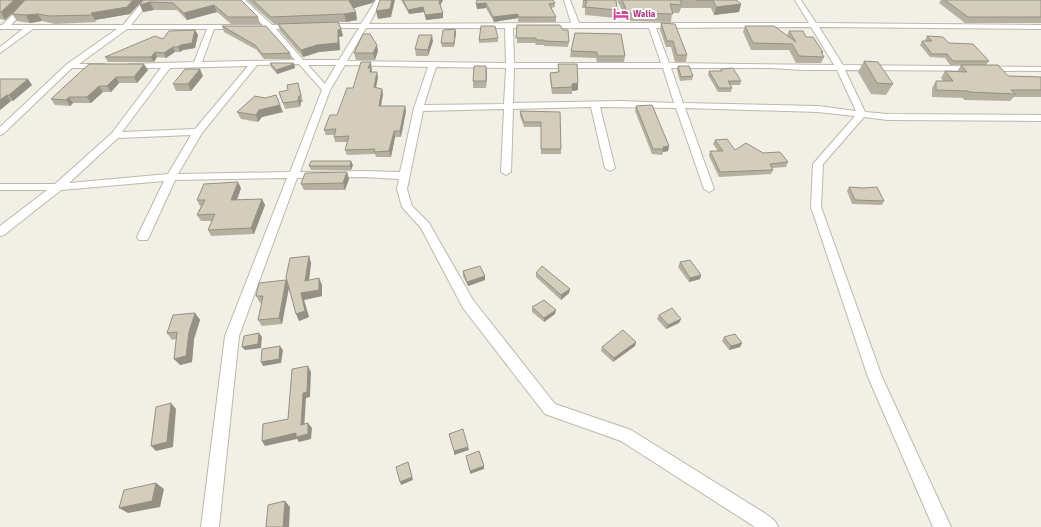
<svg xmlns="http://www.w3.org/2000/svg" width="1041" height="527" viewBox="0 0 1041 527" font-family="Signika,sans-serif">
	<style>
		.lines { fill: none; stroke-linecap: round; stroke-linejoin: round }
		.street-casing { stroke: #bdb8a9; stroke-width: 2 }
		.street { fill: #fff; fill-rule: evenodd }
		.wall { fill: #b6b0a1 }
		.shaded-wall { fill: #949083 }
		.building { fill: #d4cdbb; stroke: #949083 }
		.labels { text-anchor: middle; stroke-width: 4; stroke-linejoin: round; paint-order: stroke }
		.far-hotel-label { font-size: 9px; font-weight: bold; fill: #b23c85; stroke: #fff; text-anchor: start }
	</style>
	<rect width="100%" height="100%" fill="#f2f0e6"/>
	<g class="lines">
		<defs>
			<path id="street" d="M28,0H35L11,25H123L144,0H151L131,25H263L238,0H245L272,25H298V29H276L303,60H339L359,28H323L319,26L323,24H361L376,0H382L369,24L571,23L564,0H570L579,23H809L795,0H801L816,23L1041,25V29L819,27L843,65L1041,67V71L845,70L865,112L888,114L1041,115V121L888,120L864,117L823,164L821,207L882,377L951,527H933L868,377L811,207L813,164L855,116L818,112L685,108L714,189L709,192L704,189L676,108L600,107L615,168L610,171L605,168L591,107L513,109L511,172L506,175L501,172L504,109L423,111L407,189L412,206L429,223L473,300L555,404L631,430L766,514L775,521L778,527H755L621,441L545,414L463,308L421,228L402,207L397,189L399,179L364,177L297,178L239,336L219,527H201L225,336L287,178L175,180L149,237L147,240H139L137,237L164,181L61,190L4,235L0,236V226L47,190H0V184H55L112,133L161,68H128L127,66L128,64L194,62L207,29H127L79,64H103L107,66L106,68H72L3,134L0,135V127L67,64L117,29H33L0,53V47L23,29H0V25H2ZM811,27L834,65L669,63L656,28ZM366,28H505L506,63L347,61ZM513,28H649L661,63H514ZM214,29H268L295,60L202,62ZM299,64L322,90L290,172L178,174L202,133L257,65ZM308,65H336L325,84ZM345,65L428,67L414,108L400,172L364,171L300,172L330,90ZM248,66L195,129L122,132L170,68ZM436,67L506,68L504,104L424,105ZM514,68H663L674,103L620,101L513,103ZM671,68H771L801,70H837L856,111L818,106L683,103ZM191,135L168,174L69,183L118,138Z"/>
		</defs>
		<use href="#street" class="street-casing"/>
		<use href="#street" class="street"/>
	</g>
	<g class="wall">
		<polygon points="0,0 130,14 95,20 97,22 55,24 42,21 30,23 17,21 12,14 17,9 5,20 0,19"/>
		<polygon points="143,0 241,0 258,17 260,24 231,24 217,12 187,20 177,10 154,10 143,12 140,5"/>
		<polygon points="247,0 375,0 372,3 354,8 357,20 346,22 338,22 341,29 343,36 339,37 340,50 319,52 303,57 280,31 278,24 274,24"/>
		<polygon points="401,0 443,0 440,5 443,18 426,20 424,12 409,14"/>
		<polygon points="477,0 555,3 555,7 551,8 556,17 556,22 518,22 518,18 494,22 486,8 477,9"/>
		<polygon points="583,0 616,0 617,10 616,18 585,15 585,8 582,8"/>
		<polygon points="617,0 736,0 741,4 739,12 714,15 711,8 681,8 679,13 672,13 671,22 627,21"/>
		<polygon points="941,0 1041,0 1041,23 965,23 939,3"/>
		<polygon points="661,23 687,55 686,62 675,62 671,47 666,47 660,30"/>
		<polygon points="517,25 569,42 568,47 544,46 544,45 535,45 536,43 517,43"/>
		<polygon points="222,26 290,53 292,59 264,59 257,50 224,32"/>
		<polygon points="745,26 787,35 789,31 806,37 823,52 822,54 824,57 821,63 796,63 789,50 751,50 743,32"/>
		<polygon points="455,29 456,33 454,47 442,47 441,43"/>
		<polygon points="195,30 198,35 195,48 183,50 180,52 175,52 166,58 157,57 154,62 108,62 105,57 163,39"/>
		<polygon points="621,34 625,56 624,62 597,62 596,58 570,57 571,51"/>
		<polygon points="927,36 949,43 989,61 986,65 950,65 945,58 930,57 920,45 922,41 926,41 925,40"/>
		<polygon points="498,38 498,42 479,43 479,40"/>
		<polygon points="433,41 428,56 416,56 415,49"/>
		<polygon points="378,51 375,60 356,60 354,53"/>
		<polygon points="864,61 893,84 886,95 871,94 858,72"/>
		<polygon points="270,63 294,64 295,68 277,74 271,67"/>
		<polygon points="89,64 148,70 137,83 119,83 111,92 103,92 91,103 73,103 70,106 55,105 51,99"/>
		<polygon points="558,64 578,83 578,90 572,91 572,94 552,94 550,79 550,73 558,72"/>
		<polygon points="961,65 1008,76 1041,77 1041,97 1014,97 1010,101 964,100 963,98 932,97 932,88 936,81 943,81 941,78 945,71 957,72"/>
		<polygon points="678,66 693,76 692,80 680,81 677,70"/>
		<polygon points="372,67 371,69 372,72 378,77 376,88 382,89 383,94 381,106 405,106 406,111 401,137 395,137 391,157 376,157 375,154 347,155 345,150 348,142 335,142 334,137 334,135 326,135 324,130 337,115"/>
		<polygon points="721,69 741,81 740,85 730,85 732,88 731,92 718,92 708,75 709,71 720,71"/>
		<polygon points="487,72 486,88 473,88 473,81"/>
		<polygon points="203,76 191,91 176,91 173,84"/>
		<polygon points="0,79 32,85 13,101 11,101 0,110"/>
		<polygon points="300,89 303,102 301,102 300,107 285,109 279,92"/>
		<polygon points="636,106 669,146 668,151 663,152 662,155 652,154 635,111"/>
		<polygon points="520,111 560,112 561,154 541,154 541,127 524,127 520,116"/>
		<polygon points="237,112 283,112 262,117 258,122 241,119"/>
		<polygon points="715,140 735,150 763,153 788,162 786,167 772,168 773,170 771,174 719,177 709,156 710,151 718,151 713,144"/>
		<polygon points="353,165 351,170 311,170 309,166"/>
		<polygon points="347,172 349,179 345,190 304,190 301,184"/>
		<polygon points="849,187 884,201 882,205 852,204 847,191"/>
		<polygon points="241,188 237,200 262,199 265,205 254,234 211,236 208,230 212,221 201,221 197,215 201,206 200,206 197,200"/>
		<polygon points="309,256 311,263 309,280 322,285 322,296 304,300 309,317 299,321 289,288 282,324 262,326 258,320 262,302 260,303 256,296 286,280 288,283"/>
		<polygon points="680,262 701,275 700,279 689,282 678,267"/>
		<polygon points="463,271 485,276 485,280 468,286 463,276"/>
		<polygon points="536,273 570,289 569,293 561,300 536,277"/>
		<polygon points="532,307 555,314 544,322 532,312"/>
		<polygon points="195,313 200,320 194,339 192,362 180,365 176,339 172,340 167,333"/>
		<polygon points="659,315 681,319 679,323 666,329 657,319"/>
		<polygon points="724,337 742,343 740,347 729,350 722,341"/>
		<polygon points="636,342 635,346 613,362 601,351 602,347"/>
	</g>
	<g class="shaded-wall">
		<polygon points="14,0 26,0 5,20 1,12"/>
		<polygon points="133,0 143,0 130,14 95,20 91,13"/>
		<polygon points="354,0 375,0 372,3 351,9 349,1"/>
		<polygon points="392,0 395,0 391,17 378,19 376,11"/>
		<polygon points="440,0 443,0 440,6 439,2"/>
		<polygon points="150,2 154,10 143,12 140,5"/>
		<polygon points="486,3 486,8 477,9 476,4"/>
		<polygon points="741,4 739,12 714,15 716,7"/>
		<polygon points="214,5 217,12 187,20 184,13"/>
		<polygon points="423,7 424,12 409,14 408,10"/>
		<polygon points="356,12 357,20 346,22 344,14"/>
		<polygon points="443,13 443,18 426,20 425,15"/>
		<polygon points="38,14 42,21 30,23 26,15"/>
		<polygon points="518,14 518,18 494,22 493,17"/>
		<polygon points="341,29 343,36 339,37 340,50 319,52 303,57 301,50 338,30"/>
		<polygon points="455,29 456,33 454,47 454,43"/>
		<polygon points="195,30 198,35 195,48 183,50 180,52 178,47"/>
		<polygon points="432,35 433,41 428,56 428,50"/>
		<polygon points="377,45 378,51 375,60 373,53"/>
		<polygon points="173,47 175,52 166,58 164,53"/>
		<polygon points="155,52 157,57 154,62 151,57"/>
		<polygon points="371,62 372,73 371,77 368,68"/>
		<polygon points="144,64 148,70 137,83 134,77"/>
		<polygon points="294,64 295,68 277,74 276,70"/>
		<polygon points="486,66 487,72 486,88"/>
		<polygon points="200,69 203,76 191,91 188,84"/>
		<polygon points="377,72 378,77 375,92 374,87"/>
		<polygon points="116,77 119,83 111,92 107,86"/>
		<polygon points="28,79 32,85 13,101 9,95"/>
		<polygon points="578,83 578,90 572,91 572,84"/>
		<polygon points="99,86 103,92 91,103 87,97"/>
		<polygon points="382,89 383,94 380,111 379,106"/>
		<polygon points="7,95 11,101 0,110 0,100"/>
		<polygon points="299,96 301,102 300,107 298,101"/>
		<polygon points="69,97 73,103 70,106 66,100"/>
		<polygon points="280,105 283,112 262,117 258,122 256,115 259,110"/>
		<polygon points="405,106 406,111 401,137 400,131"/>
		<polygon points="394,131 395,137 391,157 389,151"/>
		<polygon points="669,146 668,151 663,152 663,147"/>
		<polygon points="351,161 353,165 351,170 350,166"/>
		<polygon points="347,172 349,179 345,190 343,183"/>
		<polygon points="238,182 241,188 234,207 231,200"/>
		<polygon points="262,199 265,205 254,234 251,228"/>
		<polygon points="309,256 311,263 308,288 305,281"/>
		<polygon points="701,275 700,279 689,282 690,278"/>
		<polygon points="485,276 485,280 468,286 467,282"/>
		<polygon points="319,278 322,285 322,296 304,300 309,317 299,321 296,314 301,293"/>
		<polygon points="286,280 289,287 282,324 279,318"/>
		<polygon points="570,289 569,293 561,300 561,295"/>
		<polygon points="556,310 555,314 544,322 544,318"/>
		<polygon points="195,313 200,320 194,339 192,362 180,365 174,359 189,332"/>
		<polygon points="681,319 679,323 666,329 668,325"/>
		<polygon points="259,333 262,337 261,348 245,350 242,347"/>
		<polygon points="636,342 635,346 613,362 614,358"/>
		<polygon points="742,343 740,347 729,350 731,346"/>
		<polygon points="280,346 283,350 281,363 263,366 261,362"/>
		<polygon points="308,366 311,372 310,397 306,398 304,430 301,425 303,393"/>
		<polygon points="171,403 176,409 173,447 156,451 151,446"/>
		<polygon points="308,423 312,428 311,439 299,442 297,439 265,446 262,441"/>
		<polygon points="468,447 469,450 454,455 454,451"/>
		<polygon points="408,462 413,480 401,485 400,482"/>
		<polygon points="484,466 484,469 470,474 470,471"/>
		<polygon points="156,483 164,489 160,507 128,513 119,508"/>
		<polygon points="285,501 290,507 289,527 283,527"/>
	</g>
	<g class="building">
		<polygon points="0,0 14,0 1,12 0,12"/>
		<polygon points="25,0 133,0 127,7 91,13 93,15 50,16 38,14 26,15 12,14"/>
		<polygon points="143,0 241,0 258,17 228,17 214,5 184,13 173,3 150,2 140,5"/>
		<polygon points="253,0 354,0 349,1 356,12 344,14 271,17"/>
		<polygon points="380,0 392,0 390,9 376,11"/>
		<polygon points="403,0 440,0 439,2 443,13 425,15 423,7 408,10"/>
		<polygon points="477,0 553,0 555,3 549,4 556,17 518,17 518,14 493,17 486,3 476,4"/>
		<polygon points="583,0 616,0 617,10 585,7 587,1"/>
		<polygon points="622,0 681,0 681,5 670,4 673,14 628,13"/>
		<polygon points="696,0 736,0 741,4 716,7 713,0"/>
		<polygon points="945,0 1041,0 1041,17 968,17"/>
		<polygon points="338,22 341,29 338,30 338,43 317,45 301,50 278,24"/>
		<polygon points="661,23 675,24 687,55 677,55 673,41 667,41"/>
		<polygon points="517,25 560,25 563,30 568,30 569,42 544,41 544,40 536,40 536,38 516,38"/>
		<polygon points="222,26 266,26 290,53 262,54 255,45"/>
		<polygon points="481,26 495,26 498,38 479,40"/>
		<polygon points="745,26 774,26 796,42 789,31 803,31 806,37 813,37 823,52 821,52 824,57 799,56 792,44 753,43"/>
		<polygon points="455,29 454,43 441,43 443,30"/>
		<polygon points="195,30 192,43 181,45 178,47 173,47 164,53 155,52 151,57 105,57 155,36 163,39 169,31"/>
		<polygon points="575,33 621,34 625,56 597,56 597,52 571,51"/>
		<polygon points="363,34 370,34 377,45 373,53 354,53"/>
		<polygon points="419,35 432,35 428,50 415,49"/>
		<polygon points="927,36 943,37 949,43 973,44 989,61 953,61 947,54 932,54 922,41 932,41"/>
		<polygon points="864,61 878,62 893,84 877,83"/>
		<polygon points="361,62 371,62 368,68 371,68 370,72 377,72 374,87 382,89 379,106 405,106 400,131 394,131 389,151 374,152 375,149 345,150 349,136 334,137 336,129 324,130 330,115 337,115 347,88 353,88"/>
		<polygon points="270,63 293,63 294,64 276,70"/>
		<polygon points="89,64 144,64 134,77 116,77 107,86 99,86 87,97 69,97 66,100 51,99"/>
		<polygon points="558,64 577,64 578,83 572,84 572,87 552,88 550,73 559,72"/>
		<polygon points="961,65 998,65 1008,76 1041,77 1041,90 1011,90 1016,94 969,92 968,91 936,90 936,81 953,81 945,71 967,72"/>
		<polygon points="474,66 486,66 486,81 473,81"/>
		<polygon points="678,66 689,66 693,76 681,77"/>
		<polygon points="733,68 741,81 728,81 732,88 719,88 709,71 722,71 721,69"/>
		<polygon points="185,69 200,69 188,84 173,84"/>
		<polygon points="0,79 28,79 9,95 7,95 0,100"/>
		<polygon points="298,83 301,96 299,96 298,101 283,103 279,92 288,90 287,85"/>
		<polygon points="276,95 280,105 259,110 256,115 237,112 255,96 265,98"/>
		<polygon points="652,105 669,146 663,147 664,149 653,149 636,106"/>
		<polygon points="520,111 560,112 561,149 541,149 541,122 524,122"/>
		<polygon points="727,139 735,150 746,143 763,153 780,152 788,162 770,164 773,170 720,172 710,151 723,151 715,140"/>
		<polygon points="311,161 351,161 350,166 309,166"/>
		<polygon points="347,172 343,183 301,184 305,173"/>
		<polygon points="238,182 231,200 262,199 251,228 208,230 215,214 197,215 205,200 197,200 204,184"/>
		<polygon points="849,187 862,188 877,187 884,201 855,200"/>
		<polygon points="309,256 305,281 319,278 319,290 301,293 305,311 296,314 286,277 290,258"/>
		<polygon points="690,260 701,275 690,278 680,262"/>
		<polygon points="480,266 485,276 467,282 463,271"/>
		<polygon points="542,266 570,289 561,295 536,273"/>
		<polygon points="286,280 279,318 258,320 263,296 256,296 259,283"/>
		<polygon points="544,300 556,310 544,318 532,307"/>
		<polygon points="672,308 681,319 668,325 659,315"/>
		<polygon points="195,313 189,332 186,356 174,359 177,332 167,333 173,315"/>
		<polygon points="623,330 636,342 614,358 602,347"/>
		<polygon points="259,333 258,344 242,347 244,336"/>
		<polygon points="735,334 742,343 731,346 724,337"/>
		<polygon points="280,346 279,359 261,362 262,349"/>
		<polygon points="308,366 307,392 303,393 301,425 308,423 308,434 296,437 296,433 262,441 263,424 288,419 292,369"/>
		<polygon points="171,403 167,442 151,446 156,407"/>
		<polygon points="463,429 468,447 454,451 449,434"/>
		<polygon points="479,451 484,466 470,471 466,456"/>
		<polygon points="408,462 412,477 400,482 396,467"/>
		<polygon points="156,483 152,501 119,508 124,490"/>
		<polygon points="285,501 283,527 266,527 268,505"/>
	</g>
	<defs>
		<symbol id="hotel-bare" viewBox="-9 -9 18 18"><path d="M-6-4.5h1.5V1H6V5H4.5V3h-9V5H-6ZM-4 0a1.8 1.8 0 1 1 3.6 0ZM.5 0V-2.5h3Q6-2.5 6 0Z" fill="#d1479c" stroke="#fff" stroke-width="2.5" paint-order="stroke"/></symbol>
	</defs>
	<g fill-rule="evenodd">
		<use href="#hotel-bare" x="610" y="3" width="22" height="22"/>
	</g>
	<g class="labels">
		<g class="far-hotel-label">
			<text x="633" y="17">Walia</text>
		</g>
	</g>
</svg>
